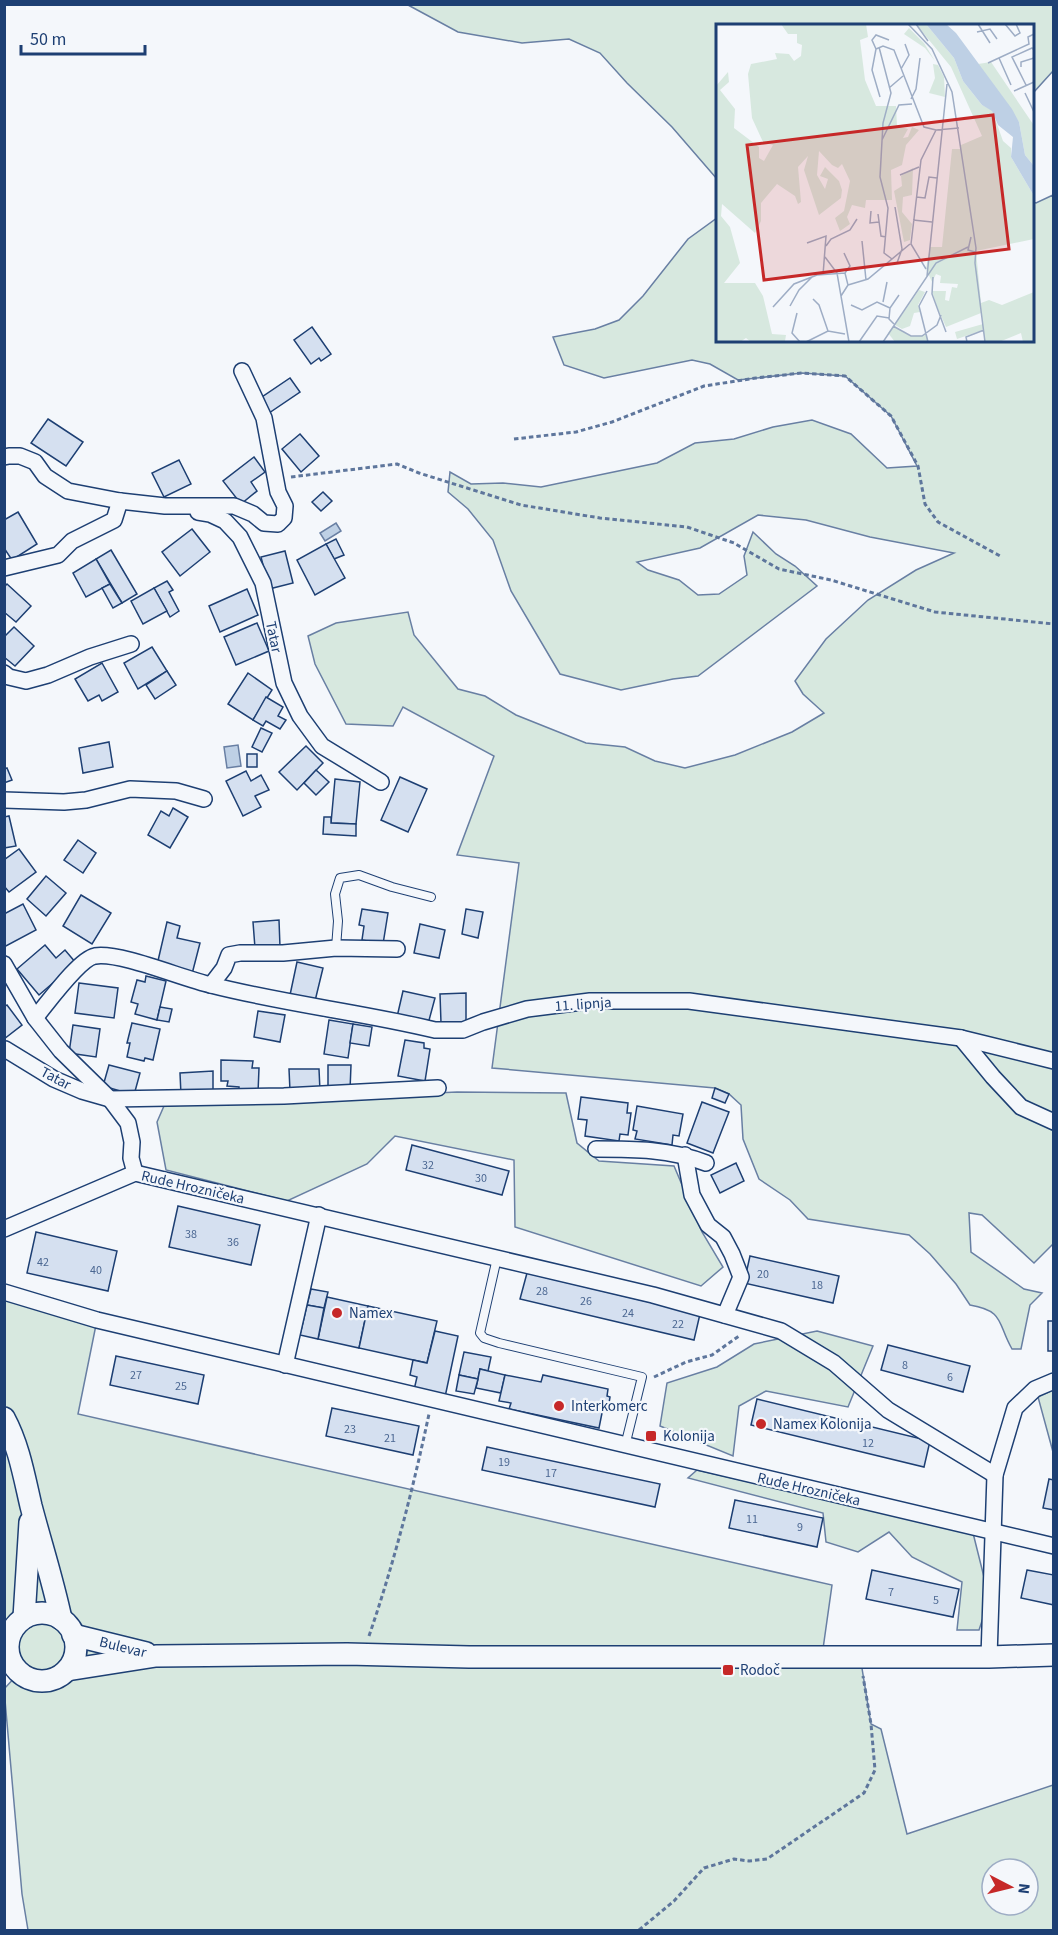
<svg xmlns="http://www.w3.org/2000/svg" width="1058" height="1935" viewBox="0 0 1058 1935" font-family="'Source Sans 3',sans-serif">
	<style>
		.green { fill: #d7e8df; stroke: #687fa3; stroke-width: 1.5; fill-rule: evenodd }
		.water { fill: #bed0e5; stroke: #687fa3; stroke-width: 1.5 }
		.building { fill: #d5e0f0; stroke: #1d3f73; stroke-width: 1.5 }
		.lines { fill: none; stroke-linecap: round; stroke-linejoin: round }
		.lane-casing { stroke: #1d3f73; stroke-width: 10 }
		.street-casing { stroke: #1d3f73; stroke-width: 18 }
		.secondary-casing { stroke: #1d3f73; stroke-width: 24 }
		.path { stroke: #5e769c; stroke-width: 3; stroke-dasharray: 4.5 3; stroke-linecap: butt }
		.lane { stroke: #f4f7fb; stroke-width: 8 }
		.street { stroke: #f4f7fb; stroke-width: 15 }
		.secondary { stroke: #f4f7fb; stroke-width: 21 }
		.poi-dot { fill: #c62828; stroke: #f4f7fb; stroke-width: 2 }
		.labels { text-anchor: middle; stroke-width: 4.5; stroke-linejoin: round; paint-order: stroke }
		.number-label { font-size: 12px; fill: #4b6792 }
		.street-label { font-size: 15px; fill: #1d3f73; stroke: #f4f7fb }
		.poi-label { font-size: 15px; fill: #1d3f73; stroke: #f4f7fb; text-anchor: start }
		.inset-road { fill: none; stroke: #9eadc5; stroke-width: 1.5 }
		.view { fill: #c62828; fill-opacity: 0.15; stroke: #c62828; stroke-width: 3 }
		.inset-edge { fill: none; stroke: #1d3f73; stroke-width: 3 }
	</style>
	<rect width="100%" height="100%" fill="#f4f7fb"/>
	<g class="green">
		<polygon points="408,5 1053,5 1053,71 1033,93 1032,26 718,26 717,179 672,127 627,83 600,53 569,39 522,43 458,32"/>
		<path d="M1053,195V1244L1034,1263L982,1215L969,1213L971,1252L1024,1289L1042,1293L1030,1305L1021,1349H1012C997,1323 1005,1311 970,1305L956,1284L930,1254L909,1235L808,1219L790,1200L759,1179L743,1139L741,1105L729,1094L715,1088L492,1068L519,863L457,855L494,756L403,707L393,726L346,724L315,664L308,636L336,623L408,612L414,635L458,689L485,696L516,715L586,743L625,747L655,761L685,768L735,755L792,732L824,713L803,694L795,681L826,639L868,600L916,570L954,553L870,537L806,520L758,515L700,548L637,562L648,570L679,580L698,595L719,594L747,575L744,556L753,532L776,554L795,566L817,586L698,676L673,679L621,690L560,674L511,591L493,540L468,509L448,492L450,472L471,484L503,483L541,487L657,463L695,443L734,439L773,427L812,420L851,434L887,468L917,466L891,416L845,376L802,373L738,380L710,364L692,360L604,378L564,365L553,337L595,329L619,320L643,296L688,239L717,218L718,340H1032L1033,202L1036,203Z"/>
		<polygon points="457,1092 566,1093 577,1143 599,1161 674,1166 702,1232 723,1267 701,1286 515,1227 514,1160 395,1136 367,1164 287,1201 166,1170 157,1122 164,1106"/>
		<path d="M5,1292L97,1320L78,1414L832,1585L822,1656H860L871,1724L881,1729L907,1834L1053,1785V1930H28L22,1894L5,1700L4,1689L19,1673L11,1663L4,1662ZM992,1869H1028V1905H992Z"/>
		<polygon points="817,1331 873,1346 848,1407 766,1391 739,1406 733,1456 660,1426 667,1383 717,1367 754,1344"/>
		<polygon points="1053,1390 1053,1452 1038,1397"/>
		<polygon points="697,1470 973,1533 985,1581 985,1612 979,1630 957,1630 962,1582 912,1557 889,1532 858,1552 826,1542 823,1513 688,1478"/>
	</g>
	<g class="water">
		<polygon points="336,523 341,531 325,541 320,533"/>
		<polygon points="238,745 241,766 227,768 224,747"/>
	</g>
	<g class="building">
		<polygon points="312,327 331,354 321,361 319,358 311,364 294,340"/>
		<polygon points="290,378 300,392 269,413 259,399"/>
		<polygon points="48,419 83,442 66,466 31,443"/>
		<polygon points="300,434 319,456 301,472 282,449"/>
		<polygon points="254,457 265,472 251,482 257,491 241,504 223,481"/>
		<polygon points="179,460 191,484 164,497 152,473"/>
		<polygon points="323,492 332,501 321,511 312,502"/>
		<polygon points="18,512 37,544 12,560 4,548 4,520"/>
		<polygon points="192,529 210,552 180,576 162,552"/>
		<polygon points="336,539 344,555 334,559 326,544"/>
		<polygon points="326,544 345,578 315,595 297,560"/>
		<polygon points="111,550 137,594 122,603 96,559"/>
		<polygon points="285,551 293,583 269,589 261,557"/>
		<polygon points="96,559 110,584 86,597 73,573"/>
		<polygon points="167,581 173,590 169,592 179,611 170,617 154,588"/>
		<polygon points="7,584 31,606 16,622 4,612 4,587"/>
		<polygon points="110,584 122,603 113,608 102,588"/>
		<polygon points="154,588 167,611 143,624 131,601"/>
		<polygon points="247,589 258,615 220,632 209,606"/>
		<polygon points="257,623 269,651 236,665 224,637"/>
		<polygon points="14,627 34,646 15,666 4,657 4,637"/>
		<polygon points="152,647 167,671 138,689 124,663"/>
		<polygon points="102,663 118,692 102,701 99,695 88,701 75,679"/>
		<polygon points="167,671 176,685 155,699 146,685"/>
		<polygon points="248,673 272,690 253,720 228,704"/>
		<polygon points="266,697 283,707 278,716 286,720 280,729 266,721 263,726 253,720"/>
		<polygon points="261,728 272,733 262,752 252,747"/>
		<polygon points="109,742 113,767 83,773 79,748"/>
		<polygon points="306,746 323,763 297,790 279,772"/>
		<rect x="247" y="754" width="10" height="13"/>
		<polygon points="7,768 12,780 4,783 4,769"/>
		<polygon points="316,770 329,782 316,795 304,783"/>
		<polygon points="246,771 251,781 261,775 269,790 255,796 261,807 243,816 226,781"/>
		<polygon points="400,777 427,789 408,832 381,820"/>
		<polygon points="335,779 360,782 356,824 331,823"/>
		<polygon points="173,808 188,817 170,848 148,835 161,811 169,816"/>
		<polygon points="9,816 16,846 4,848 4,817"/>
		<polygon points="324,817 331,817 331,823 356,824 356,836 323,834"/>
		<polygon points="78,840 96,853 83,873 64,860"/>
		<polygon points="19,849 36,872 9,892 4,886 4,860"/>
		<polygon points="46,876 66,893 46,916 27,899"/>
		<polygon points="81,895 111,913 92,944 63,926"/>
		<polygon points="23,904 36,930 4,947 4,914"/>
		<polygon points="362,909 388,913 383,944 362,940 364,926 359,925"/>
		<polygon points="466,909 483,912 478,938 462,934"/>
		<polygon points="279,920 280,947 255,948 253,922"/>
		<polygon points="167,922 180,926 177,938 200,943 192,974 157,965"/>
		<polygon points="420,924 445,930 439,958 414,953"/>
		<polygon points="45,945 56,958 65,950 76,963 39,995 17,969"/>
		<polygon points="297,962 323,968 315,1001 290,995"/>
		<polygon points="146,976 166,981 157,1020 135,1014 138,1004 131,1002 137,980 145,982"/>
		<polygon points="79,983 118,988 114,1018 75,1013"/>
		<polygon points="403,991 435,998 428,1024 397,1017"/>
		<polygon points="466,993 466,1023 441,1023 440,994"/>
		<polygon points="7,1005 22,1025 4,1039 4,1007"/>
		<polygon points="160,1007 172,1009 169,1022 157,1020"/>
		<polygon points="258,1011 285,1015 280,1042 254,1037"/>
		<polygon points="329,1020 353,1024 348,1058 324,1054"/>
		<polygon points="132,1023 160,1029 153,1060 145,1058 144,1061 127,1057 130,1043 127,1043"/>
		<polygon points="353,1024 372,1027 369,1046 350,1043"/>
		<polygon points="73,1025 100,1029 96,1057 69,1053"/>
		<polygon points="405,1040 424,1043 424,1048 430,1049 425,1081 398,1076"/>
		<polygon points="221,1060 253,1061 252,1068 259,1068 258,1093 239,1093 239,1087 227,1086 228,1081 221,1081"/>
		<polygon points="109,1065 140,1073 134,1095 103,1086"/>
		<polygon points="328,1065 351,1065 350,1090 328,1090"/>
		<polygon points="289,1069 319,1069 320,1091 290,1091"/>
		<polygon points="213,1071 213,1094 181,1095 180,1073"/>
		<polygon points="715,1088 729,1094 725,1103 712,1098"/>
		<polygon points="581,1097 628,1103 627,1113 631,1113 628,1135 620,1134 619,1141 585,1136 587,1120 578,1119"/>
		<polygon points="702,1102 729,1112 713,1153 687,1143"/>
		<polygon points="637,1106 683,1114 679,1136 673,1135 672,1145 635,1139 637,1131 633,1130"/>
		<polygon points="412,1145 509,1171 502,1195 406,1170"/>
		<polygon points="736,1163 744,1181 720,1193 711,1175"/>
		<polygon points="178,1206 260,1225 251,1265 169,1247"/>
		<polygon points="36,1232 117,1251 108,1291 27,1273"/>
		<polygon points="750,1256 839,1276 833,1303 744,1283"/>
		<polygon points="527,1273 700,1314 694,1340 520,1299"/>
		<polygon points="311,1289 328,1292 324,1308 307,1305"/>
		<polygon points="327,1297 368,1306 359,1348 318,1339"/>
		<polygon points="307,1305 324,1308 318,1339 300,1335"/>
		<polygon points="368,1306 437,1321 427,1363 359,1348"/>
		<rect x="1048" y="1321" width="6" height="30"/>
		<polygon points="435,1331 458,1336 445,1397 414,1390 417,1377 410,1375 413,1360 427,1363"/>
		<polygon points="888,1345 970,1366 963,1392 881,1370"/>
		<polygon points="464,1352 491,1357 488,1371 480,1369 478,1379 459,1375"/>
		<polygon points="116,1356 204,1375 198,1404 110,1385"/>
		<polygon points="480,1369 505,1375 501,1393 476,1388"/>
		<polygon points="459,1375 478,1379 474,1394 456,1391"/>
		<polygon points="505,1375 541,1382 543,1375 608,1389 607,1396 610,1397 608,1409 603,1408 599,1428 509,1409 511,1403 499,1401"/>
		<polygon points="757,1399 930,1441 924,1467 751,1425"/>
		<polygon points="332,1408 419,1426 413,1455 326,1436"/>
		<polygon points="487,1447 660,1484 655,1507 482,1470"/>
		<polygon points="1049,1479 1054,1480 1054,1510 1043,1508"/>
		<polygon points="735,1500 823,1518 817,1547 729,1528"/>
		<polygon points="872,1570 959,1589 953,1617 866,1599"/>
		<polygon points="1027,1570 1054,1575 1054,1605 1021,1598"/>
	</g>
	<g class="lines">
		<defs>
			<g id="lane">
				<polyline points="336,948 338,921 335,894 340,878 359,875 392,887 431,897"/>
				<polyline points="497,1258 480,1333 484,1338 499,1343 642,1377 625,1446"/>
			</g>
			<g id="street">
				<polyline points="4,457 9,456 20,456 35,462 45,476 68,491 120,501 165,506 234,506 253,514 264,523 278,524 284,518 285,506 278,492 264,418 242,371"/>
				<polyline points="198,512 210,514 225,521 240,537 263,583 284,683 300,716 322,746 381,782"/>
				<polyline points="4,568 58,555 72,541 114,520 120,501"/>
				<polyline points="4,673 9,677 26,681 48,675 90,657 131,644"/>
				<polyline points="4,800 64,802 86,800 130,789 176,791 204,799"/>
				<polyline points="4,964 35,1018 61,1051 110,1099 128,1123 132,1142 131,1158 135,1173"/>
				<polyline points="211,985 224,968 229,955 240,953 283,953 336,948 397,949"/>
				<path d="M35,1018C47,1004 79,959 95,956C121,952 183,979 211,985C285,1004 361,1012 435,1030H463L483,1022L527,1009L590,1001H689L961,1038L1054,1061"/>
				<polyline points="961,1038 993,1077 1021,1107 1054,1122"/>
				<polyline points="5,1049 54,1079 82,1091 110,1099 284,1096 438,1088"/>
				<path d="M596,1149C634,1149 670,1149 706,1163"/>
				<polyline points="685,1155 692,1195 708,1225 723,1237 732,1254 741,1277 725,1315"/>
				<polyline points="4,1229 135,1173 653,1295 781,1331 834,1363 888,1410 995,1475"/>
				<polyline points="4,1292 97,1320 1054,1546"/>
				<polyline points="285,1365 319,1215"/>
				<polyline points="989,1657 995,1475 1015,1408 1035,1389 1054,1381"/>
			</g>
			<g id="secondary">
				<path d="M4,1418C19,1446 24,1476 31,1506C41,1544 53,1581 61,1619"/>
				<circle cx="42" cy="1647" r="34"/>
				<polyline points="24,1618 30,1522"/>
				<polyline points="73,1635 146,1653"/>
				<polyline points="67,1670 156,1656 347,1654 469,1657 989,1657 1054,1655"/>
			</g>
		</defs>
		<use href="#lane" class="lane-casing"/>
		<use href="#street" class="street-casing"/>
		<use href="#secondary" class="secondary-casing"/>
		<g class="path">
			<polyline points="514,439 576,432 612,422 704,386 756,378 802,373 845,376 891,416 918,466 925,504 938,522 1002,557"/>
			<polyline points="291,477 397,464 419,473 521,505 600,518 687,527 734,543 779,569 831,580 935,612 1054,624"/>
			<polyline points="654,1377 686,1362 712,1355 739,1336"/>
			<path d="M369,1636C394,1563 413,1489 429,1414"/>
			<polyline points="639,1930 674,1901 704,1868 734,1859 749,1861 767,1859 864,1793 875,1770 871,1724 863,1676"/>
		</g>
		<use href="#lane" class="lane"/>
		<use href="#street" class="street"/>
		<use href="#secondary" class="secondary"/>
	</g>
	<g class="poi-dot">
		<circle cx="337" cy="1313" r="6"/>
		<circle cx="559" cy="1406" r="6"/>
		<circle cx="761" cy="1424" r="6"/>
		<rect x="645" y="1430" width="12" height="12" rx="3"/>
		<rect x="722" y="1664" width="12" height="12" rx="3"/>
	</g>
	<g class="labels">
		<g class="number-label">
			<text x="428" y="1169">32</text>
			<text x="481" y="1182">30</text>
			<text x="191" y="1238">38</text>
			<text x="233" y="1246">36</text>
			<text x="43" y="1266">42</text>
			<text x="96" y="1274">40</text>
			<text x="763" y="1278">20</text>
			<text x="817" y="1289">18</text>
			<text x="542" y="1295">28</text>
			<text x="586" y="1305">26</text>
			<text x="628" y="1317">24</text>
			<text x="678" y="1328">22</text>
			<text x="905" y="1369">8</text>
			<text x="136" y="1379">27</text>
			<text x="950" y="1381">6</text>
			<text x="181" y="1390">25</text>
			<text x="350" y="1433">23</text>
			<text x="390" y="1442">21</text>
			<text x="868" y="1447">12</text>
			<text x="504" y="1466">19</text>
			<text x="551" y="1477">17</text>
			<text x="752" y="1523">11</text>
			<text x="800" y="1531">9</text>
			<text x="891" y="1596">7</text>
			<text x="936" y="1604">5</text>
		</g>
		<g class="street-label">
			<text transform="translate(274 637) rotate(78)" y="5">Tatar</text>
			<text transform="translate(583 1004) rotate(-4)" y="5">11. lipnja</text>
			<text transform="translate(56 1078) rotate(28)" y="5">Tatar</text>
			<text transform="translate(193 1187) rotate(13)" y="5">Rude Hrozničeka</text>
			<text transform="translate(809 1489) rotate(13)" y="5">Rude Hrozničeka</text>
			<text transform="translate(123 1647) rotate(14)" y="5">Bulevar</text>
		</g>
		<g class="poi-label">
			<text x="349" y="1318">Namex</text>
			<text x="571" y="1411">Interkomerc</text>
			<text x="773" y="1429">Namex Kolonija</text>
			<text x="663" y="1441">Kolonija</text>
			<text x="740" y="1675">Rodoč</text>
		</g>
	</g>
	<g transform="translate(716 24)">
		<rect width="318" height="318" fill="#f4f7fb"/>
		<path d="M65,0H150L152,13L144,16L149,56L160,82H180L181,102L192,105L187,114L192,113L196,103L203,106L190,121L186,141L175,146L176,176H150L149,184L136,181L131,193L134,200L127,205L124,207L119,194L128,187L134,157L126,140L122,144L116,141L103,127L101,151L109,165L112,155L104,152L109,143L123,157L126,166L125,174L103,191L88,146L92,132L82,143L85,178L82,180L79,172L61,160L45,179V197L39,209L6,180L5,192L14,203L24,239L8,259H39L47,272L56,310L70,311L69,317L58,318H35L30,314L24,318H0V62L12,48L13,58L4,66L19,85L18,104L43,123V134L48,137L57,121L47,118L36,94L32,50L35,40L61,35L59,29L73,30L78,37L85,32L86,21L81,19V10H72ZM200,0H210L238,34L247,57L266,81L276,86L287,117L295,124V133L318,172V215L260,227L265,279L273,276L286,281L318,268V318H307L305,309L283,318H266L269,316L267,306L241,315L239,308L267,300L265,289L230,303L221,283L216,267H230L229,276L233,277L236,263L241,264L242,260L224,259L225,252L220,250L216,258L210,245L214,223H226L236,125H245V121L266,112L235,43ZM193,4L208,19L219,37L209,24L188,10ZM275,38L317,100L318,142L309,131L303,98L262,40ZM217,40L222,41L228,53L229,73L213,69L219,54ZM197,144L196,171L187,173L186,188L196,200L194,216L188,218L178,167L186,162L185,152ZM203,266L209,268L202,281L204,288L198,289L194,302L186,305L179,301ZM177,302L195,312L211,311L212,318H179L172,309Z" fill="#d7e8df"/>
		<path d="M210,0H230L240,9L296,85L303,98L309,131L318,142V172L295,133L297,113L282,101L276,87L266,81L247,57L238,34Z" fill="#bed0e5"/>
		<path class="inset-road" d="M192,0L216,25L236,68L260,224L259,239L269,318M200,0L212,17M262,0L274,19M289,0L299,12L304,9L300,0M261,8L274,5L281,15M163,23L175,69L167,99L164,153L172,184L168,229L176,235M160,25L167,22L178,26L208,103L220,106L243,104M283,34L295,61M272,39L313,20L312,13L318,10M305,43V38L318,34M185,45L193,31L189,20M310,61L296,33L316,24L318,26M173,64L187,52M298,67L318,58M309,69L318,88M164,73L156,46L160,25L156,16L160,11L173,16M195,75L200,65L204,34M166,116L183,81L196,80M184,151L203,143M200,173L209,174L213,153L221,154M179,183L186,225L181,239M155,187L154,199L163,198M162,190L165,212L170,213M197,196L216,198M255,213L252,226L259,228M146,217L150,256M91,219L110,212L107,251M110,222L115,215L134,206L141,195M128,229L134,242L129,249M109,233L121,249L133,318M210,245L195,220L205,136L220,106M211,252L231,60M217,253L216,270L230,308M132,261L152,255L194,220M211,267L203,282L212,318M97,275L103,281L112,307M167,278L171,258M135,281L146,286L161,278L174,284M74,282L83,266L96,253M57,283L78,260L101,251L129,249L132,261L125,272M81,289L76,309L84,318M178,300L173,295L174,284L183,271M177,302L195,312H206L221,301L225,291M90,318L112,307L129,310M143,318L161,292L173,294M167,318L220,239L252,223M251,318L250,313L268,306"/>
		<path class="view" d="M277,91L293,225L48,256L31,121Z"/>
		<rect width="318" height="318" class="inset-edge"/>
	</g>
	<rect width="1058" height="1935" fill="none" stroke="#1d3f73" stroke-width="12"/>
	<g transform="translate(1010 1887) rotate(97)"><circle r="28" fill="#f4f7fb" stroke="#9eadc5" stroke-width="1.5"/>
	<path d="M0-4.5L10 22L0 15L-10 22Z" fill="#c62828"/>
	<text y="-9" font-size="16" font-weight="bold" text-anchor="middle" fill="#1d3f73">N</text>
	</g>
	<path d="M21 45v9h124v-9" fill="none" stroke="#1d3f73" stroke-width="3"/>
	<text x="30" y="45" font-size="18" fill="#1d3f73" stroke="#f4f7fb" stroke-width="4.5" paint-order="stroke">50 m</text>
</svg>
